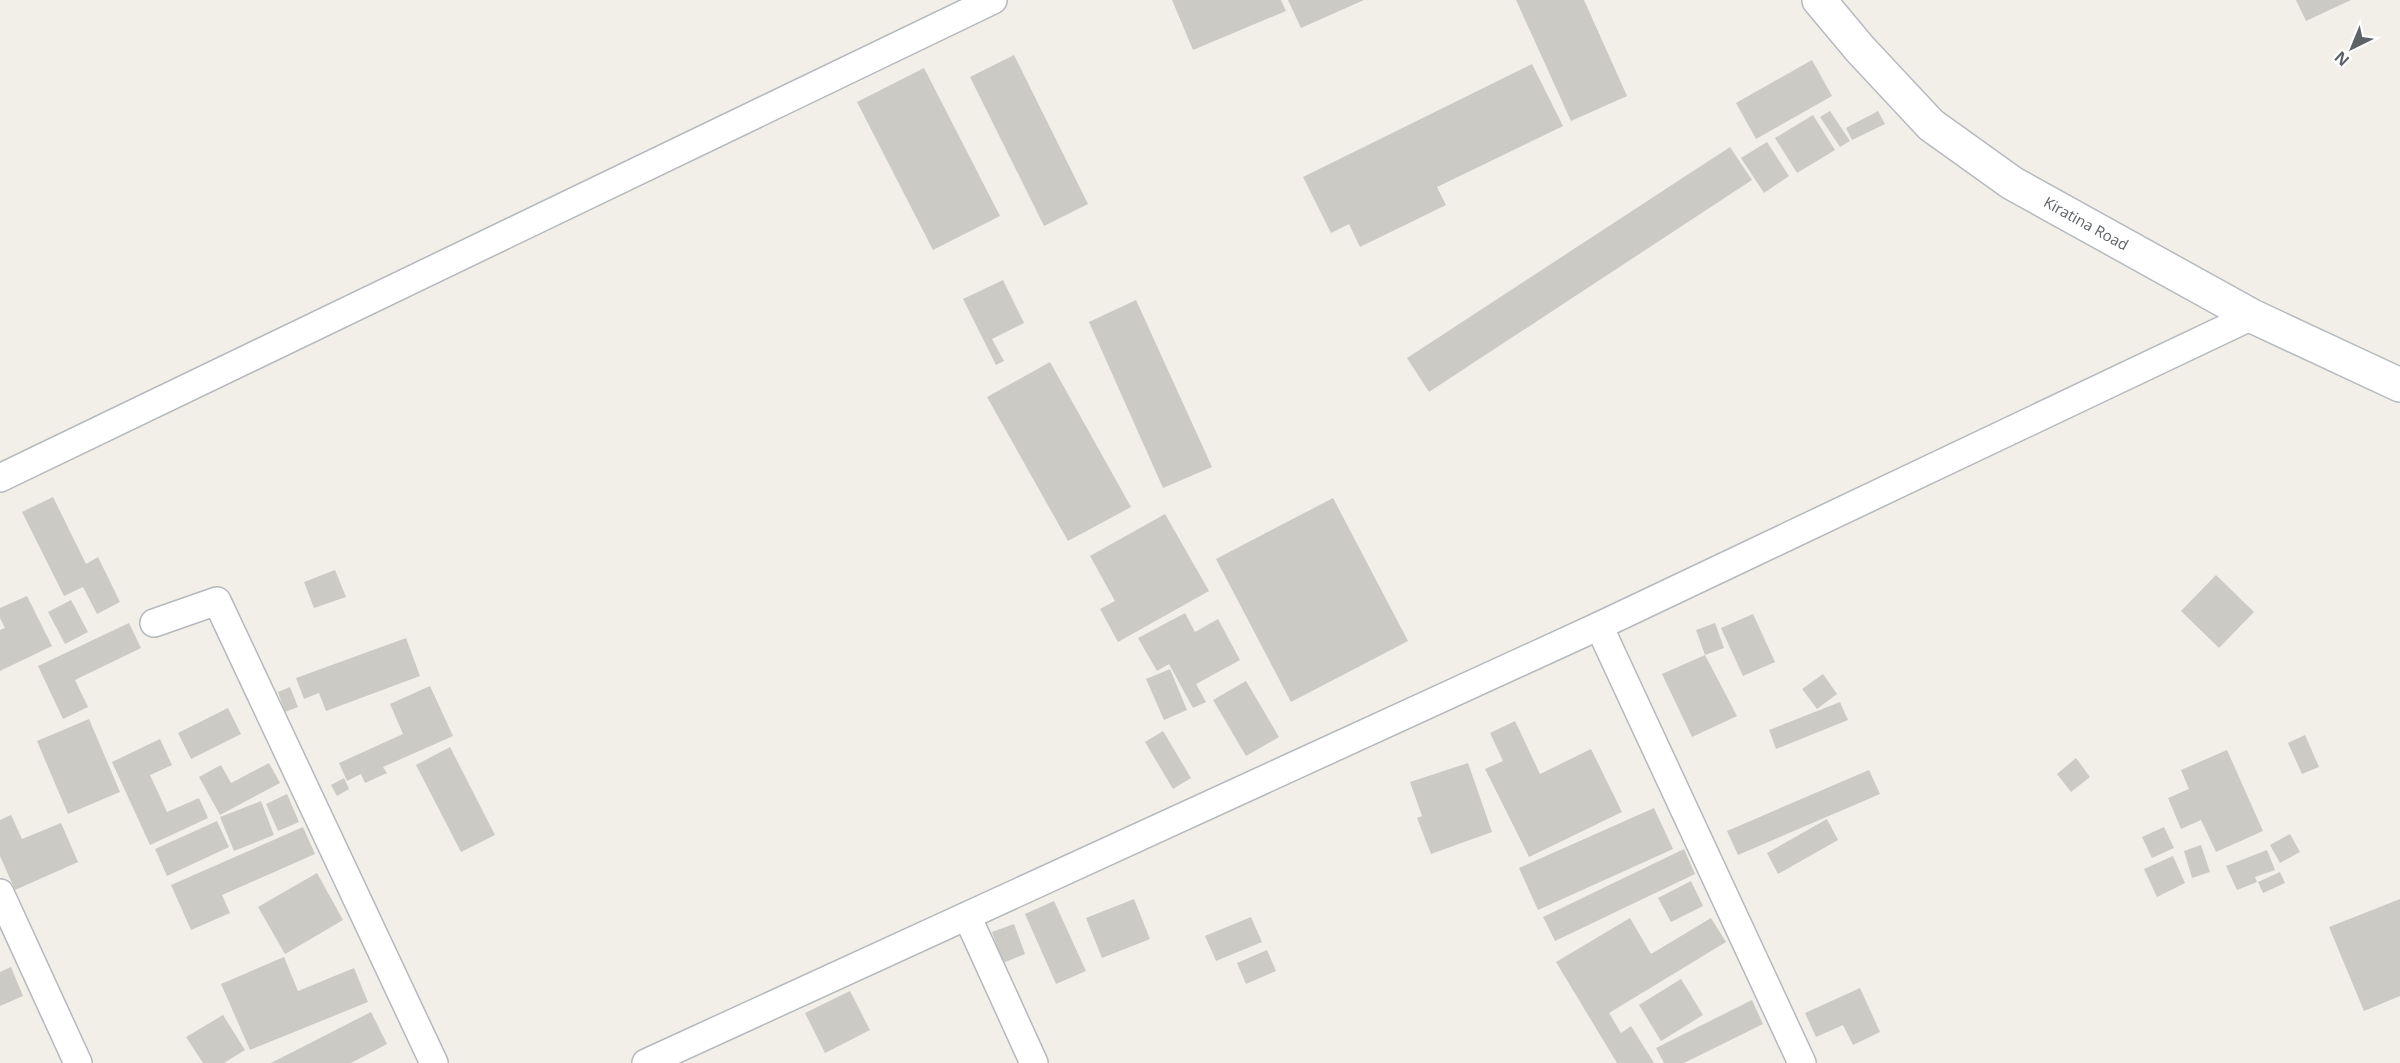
<svg xmlns="http://www.w3.org/2000/svg" width="2400" height="1063" viewBox="0 0 2400 1063" font-family="'Open Sans',sans-serif">
	<style>
		.building { fill: #cccac5 }
		.lines { fill: none; stroke-linecap: round; stroke-linejoin: round }
		.street-casing { stroke: #b5b8bc; stroke-width: 30 }
		.secondary-casing { stroke: #b6babf; stroke-width: 36 }
		.street { stroke: #fff; stroke-width: 27 }
		.secondary { stroke: #fff; stroke-width: 33 }
		.labels { text-anchor: middle; stroke-width: 6; stroke-linejoin: round; paint-order: stroke }
		.street-label { font-size: 15px; fill: #5f6368; stroke: #fff }
	</style>
	<rect width="100%" height="100%" fill="#f1efe8"/>
	<g class="building">
		<polygon points="1172,0 1281,0 1286,11 1193,50"/>
		<polygon points="1288,0 1364,0 1301,28"/>
		<polygon points="1516,0 1584,0 1627,96 1571,121"/>
		<polygon points="2296,0 2351,0 2306,21"/>
		<polygon points="1014,55 1088,204 1044,226 970,77"/>
		<polygon points="1812,60 1832,96 1756,139 1736,103"/>
		<polygon points="1532,64 1563,126 1437,187 1446,205 1360,247 1349,224 1331,233 1303,177"/>
		<polygon points="924,68 1000,216 933,250 857,102"/>
		<polygon points="1830,111 1850,141 1840,147 1820,117"/>
		<polygon points="1878,111 1885,124 1852,140 1846,128"/>
		<polygon points="1813,115 1835,150 1797,173 1775,138"/>
		<polygon points="1767,142 1789,176 1764,193 1741,158"/>
		<polygon points="1730,147 1752,180 1429,392 1407,358"/>
		<polygon points="1003,280 1024,323 992,339 1004,361 996,365 963,299"/>
		<polygon points="1136,300 1212,467 1163,488 1089,322"/>
		<polygon points="1050,362 1131,507 1068,541 987,397"/>
		<polygon points="53,497 86,564 98,557 120,602 97,614 83,587 64,596 22,512"/>
		<polygon points="1333,498 1408,641 1291,702 1216,559"/>
		<polygon points="1165,514 1209,591 1118,642 1100,609 1115,601 1090,556"/>
		<polygon points="335,570 346,597 314,608 304,582"/>
		<polygon points="2216,575 2254,612 2219,648 2181,611"/>
		<polygon points="27,596 52,646 0,671 0,630 5,628 0,618 0,608"/>
		<polygon points="71,600 88,632 65,644 48,612"/>
		<polygon points="1185,613 1195,632 1218,619 1240,660 1196,684 1206,702 1193,708 1169,664 1157,671 1138,638"/>
		<polygon points="1753,614 1775,662 1743,676 1721,628"/>
		<polygon points="129,623 141,648 75,680 88,707 63,719 38,666"/>
		<polygon points="1715,623 1724,648 1705,655 1696,630"/>
		<polygon points="406,638 420,676 326,711 319,693 304,699 296,678"/>
		<polygon points="1705,655 1737,716 1692,737 1662,674"/>
		<polygon points="1170,669 1187,710 1164,720 1146,679"/>
		<polygon points="1823,674 1837,694 1817,709 1802,689"/>
		<polygon points="1246,681 1279,737 1246,756 1213,700"/>
		<polygon points="430,686 453,736 383,767 387,773 365,783 361,774 347,781 339,763 403,734 390,704"/>
		<polygon points="290,687 298,707 285,712 278,692"/>
		<polygon points="1840,702 1848,720 1776,749 1769,730"/>
		<polygon points="228,708 241,734 191,759 178,733"/>
		<polygon points="89,719 120,792 68,814 37,741"/>
		<polygon points="1515,721 1540,774 1591,749 1622,812 1529,857 1485,769 1503,761 1490,733"/>
		<polygon points="1163,731 1191,778 1173,789 1145,742"/>
		<polygon points="2305,735 2319,767 2302,774 2288,743"/>
		<polygon points="160,739 172,765 150,775 167,812 199,798 208,818 150,845 112,762"/>
		<polygon points="450,747 495,835 461,852 416,765"/>
		<polygon points="2227,750 2263,831 2216,852 2201,820 2181,829 2168,798 2189,789 2181,770"/>
		<polygon points="2076,758 2090,777 2071,792 2057,774"/>
		<polygon points="269,763 280,783 220,815 199,777 221,765 231,783"/>
		<polygon points="1468,763 1492,832 1431,854 1417,818 1422,816 1410,782"/>
		<polygon points="1869,770 1880,794 1738,855 1727,831"/>
		<polygon points="344,778 349,789 337,796 331,785"/>
		<polygon points="287,794 299,822 278,831 266,804"/>
		<polygon points="261,801 274,835 234,851 220,817"/>
		<polygon points="1654,808 1673,849 1538,910 1519,868"/>
		<polygon points="11,815 22,839 61,823 78,862 15,890 0,856 0,820"/>
		<polygon points="1827,819 1838,840 1778,874 1767,853"/>
		<polygon points="217,821 229,847 167,876 155,849"/>
		<polygon points="303,827 315,854 222,895 230,913 191,930 171,885"/>
		<polygon points="2164,827 2174,848 2152,858 2142,837"/>
		<polygon points="2290,834 2300,852 2280,863 2270,845"/>
		<polygon points="2201,845 2210,872 2192,878 2184,851"/>
		<polygon points="1684,849 1695,874 1555,941 1543,917"/>
		<polygon points="2267,850 2275,870 2255,877 2257,882 2237,890 2226,866"/>
		<polygon points="2173,856 2185,883 2157,897 2144,869"/>
		<polygon points="2280,872 2285,883 2263,893 2258,882"/>
		<polygon points="317,873 343,920 285,954 258,907"/>
		<polygon points="1691,881 1703,906 1671,922 1658,898"/>
		<polygon points="1134,899 1150,939 1102,958 1086,918"/>
		<polygon points="2400,899 2400,996 2364,1011 2329,927"/>
		<polygon points="1054,901 1086,971 1056,984 1025,914"/>
		<polygon points="1251,917 1262,942 1216,961 1205,936"/>
		<polygon points="1630,918 1651,954 1711,918 1726,942 1609,1013 1621,1033 1631,1026 1654,1063 1617,1063 1556,962"/>
		<polygon points="1014,924 1025,954 1003,963 992,932"/>
		<polygon points="1267,950 1276,971 1246,984 1237,963"/>
		<polygon points="284,957 298,991 354,968 368,1002 250,1050 221,984"/>
		<polygon points="11,967 23,996 0,1006 0,972"/>
		<polygon points="1681,979 1703,1015 1661,1041 1639,1005"/>
		<polygon points="1860,988 1880,1032 1853,1045 1843,1025 1816,1037 1805,1013"/>
		<polygon points="850,991 870,1030 825,1053 805,1013"/>
		<polygon points="1752,1000 1763,1024 1684,1063 1664,1063 1656,1048"/>
		<polygon points="371,1012 387,1044 351,1063 271,1063"/>
		<polygon points="223,1015 245,1050 224,1063 203,1063 186,1037"/>
	</g>
	<g class="lines">
		<defs>
			<g id="street">
				<polyline points="0,478 993,0"/>
				<polyline points="154,623 217,601 434,1063"/>
				<polyline points="1599,626 1802,1063"/>
				<polyline points="0,893 78,1063"/>
				<polyline points="967,916 1034,1063"/>
				<polyline points="646,1063 1599,626 2252,316"/>
			</g>
			<g id="secondary">
				<path id="s1" d="M1819,0L1860,49L1931,125L2012,183L2252,316L2400,385"/>
			</g>
		</defs>
		<use href="#street" class="street-casing"/>
		<use href="#secondary" class="secondary-casing"/>
		<use href="#street" class="street"/>
		<use href="#secondary" class="secondary"/>
	</g>
	<g class="labels">
		<g class="street-label">
			<text dy="5" stroke="none"><textPath href="#s1" startOffset="352">Kiratina Road</textPath></text>
		</g>
	</g>
	<g transform="translate(2352 48) rotate(223)" stroke="#ffffff" stroke-width="4.5" paint-order="stroke">
	<path d="M0-4.5L10 22L0 15L-10 22Z" fill="#5f6368"/>
	<text y="-9" font-size="16" font-weight="bold" text-anchor="middle" fill="#5f6368">N</text>
	</g>
</svg>
